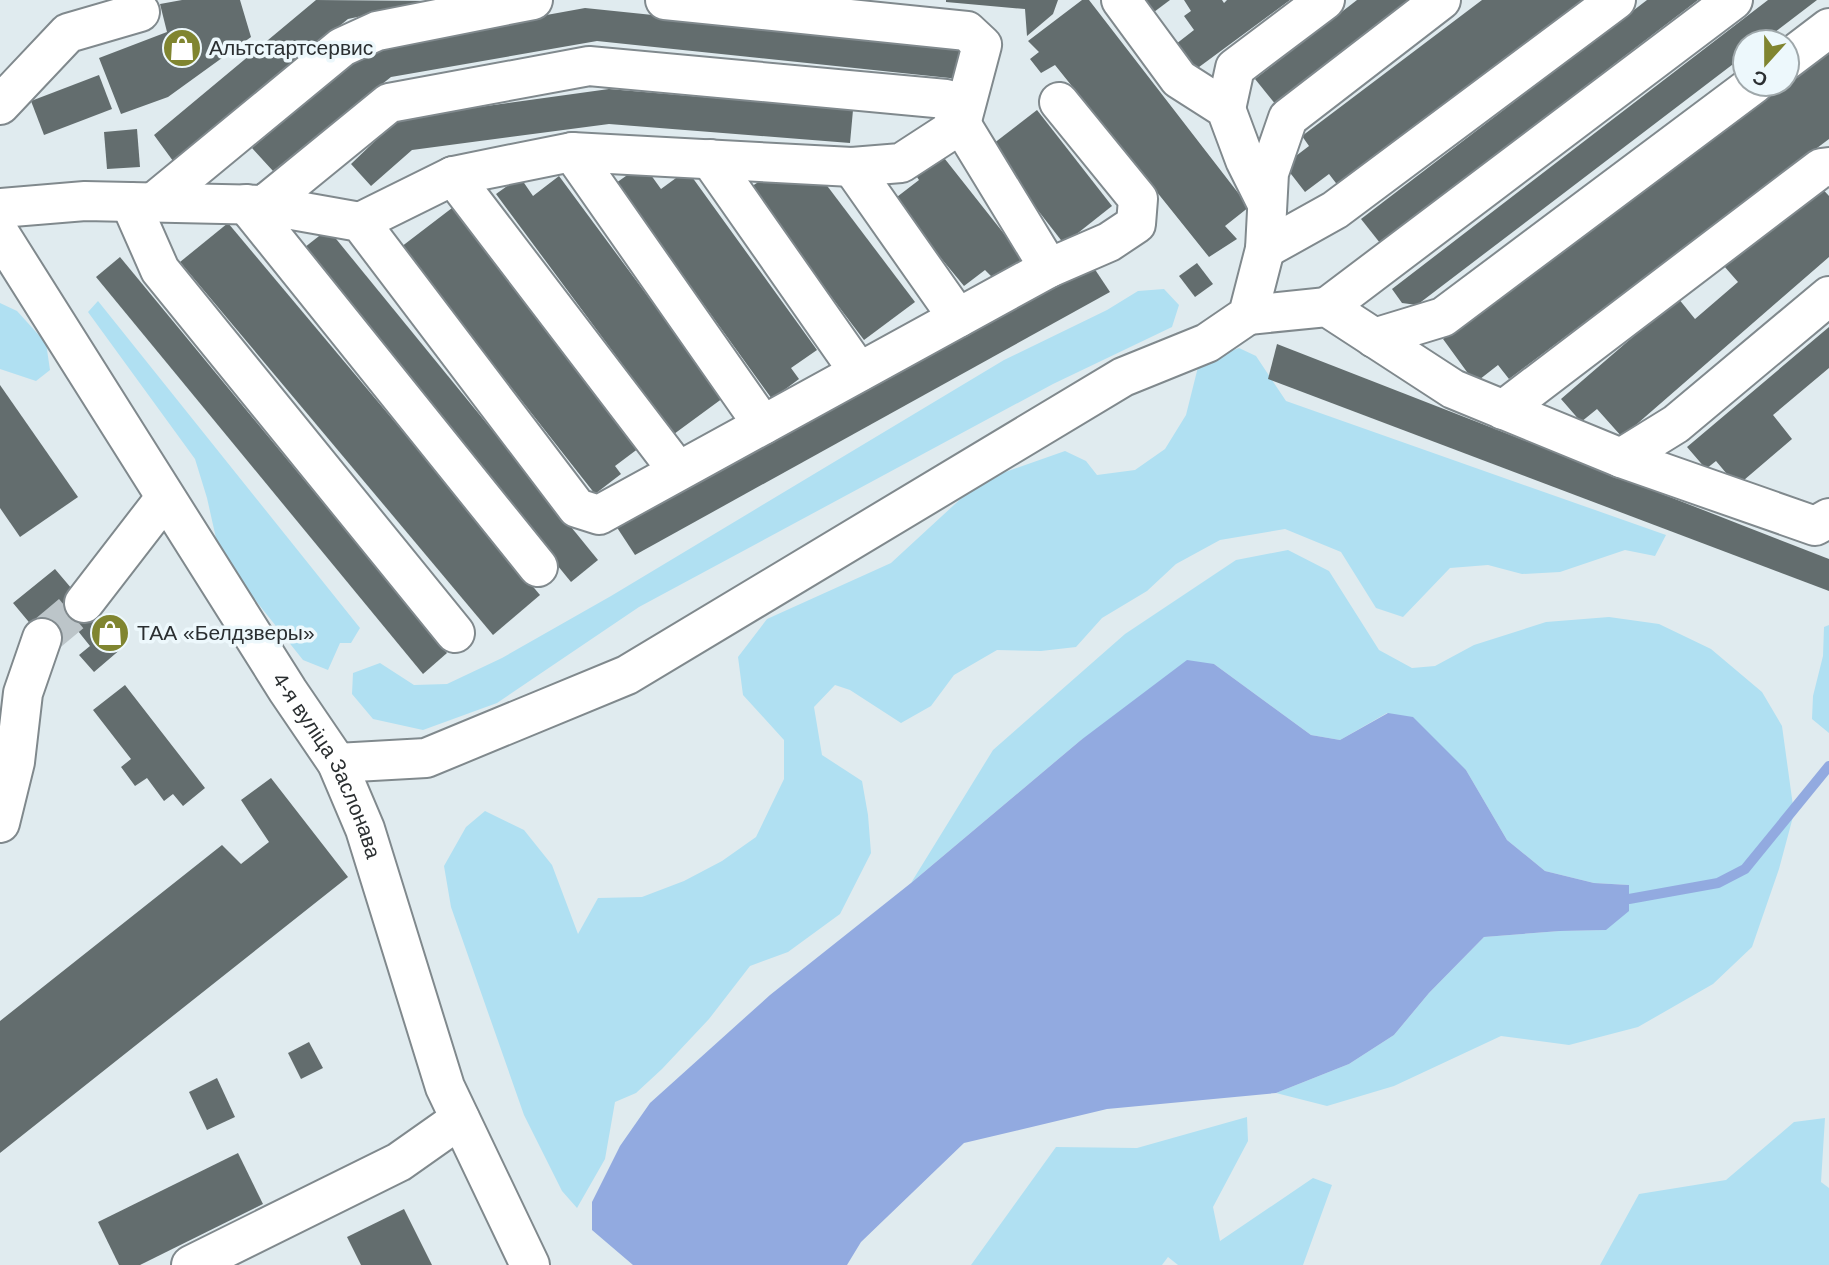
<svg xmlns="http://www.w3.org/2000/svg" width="1829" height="1265" viewBox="0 0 1829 1265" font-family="Helvetica,sans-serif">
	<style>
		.green { fill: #b0e0f2 }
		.water { fill: #92aae0 }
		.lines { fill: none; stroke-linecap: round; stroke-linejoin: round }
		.stream { stroke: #92aae0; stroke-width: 10 }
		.building { fill: #636d6e }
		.minor-tunnel { stroke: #bcc5c9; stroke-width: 38; stroke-dasharray: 38 19; stroke-linecap: butt }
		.minor-casing { stroke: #80898d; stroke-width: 42 }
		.minor { stroke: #fff; stroke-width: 38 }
		.labels { text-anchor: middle; stroke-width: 7; stroke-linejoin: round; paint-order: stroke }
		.poi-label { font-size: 21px; fill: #2b2f31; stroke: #edf8fc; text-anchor: start }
		.street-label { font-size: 21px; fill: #2b2f31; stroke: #edf8fc }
	</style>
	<rect width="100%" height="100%" fill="#e0ebef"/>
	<g class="green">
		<polygon points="1164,289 1179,305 1172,327 1053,384 639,607 497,703 423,730 373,719 352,694 353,673 380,663 414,685 447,684 502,658 611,596 1004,360 1107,310 1138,291"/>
		<polygon points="98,301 360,628 351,643 340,643 328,670 303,660 220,556 207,498 195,459 88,312"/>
		<polygon points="0,303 17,311 46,343 50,370 36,381 0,369"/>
		<polygon points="1239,348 1256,356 1286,401 1666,535 1655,556 1625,550 1560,572 1522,574 1488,565 1450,568 1403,617 1376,608 1341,552 1285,529 1220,540 1176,564 1147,591 1102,618 1076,647 1041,651 997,650 954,675 931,706 901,723 850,690 835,685 814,707 822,755 862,781 868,815 871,853 840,914 788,952 750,966 709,1019 662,1069 636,1093 615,1102 605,1159 577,1208 562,1191 524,1115 451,907 444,866 466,827 485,811 524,830 552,865 578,934 598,898 642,897 684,881 722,861 756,837 784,779 784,740 743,695 738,657 767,619 891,563 980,481 1065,451 1086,461 1097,475 1135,470 1165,449 1186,415 1199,363"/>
		<polygon points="1288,550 1329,571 1379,650 1412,668 1435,666 1474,645 1546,622 1609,617 1659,624 1711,649 1762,692 1782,726 1794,813 1779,869 1752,947 1713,984 1638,1027 1569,1045 1501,1036 1394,1086 1327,1106 1276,1093 1349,1064 1394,1035 1429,993 1484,937 1560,931 1606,930 1629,885 1594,883 1545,871 1507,840 1466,770 1387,713 1340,740 1311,735 1214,664 1081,740 911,883 993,750 1125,634 1236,560"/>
		<polygon points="1829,625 1829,733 1812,719 1813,696 1823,656 1824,627"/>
		<polygon points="1247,1117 1248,1141 1213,1207 1220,1241 1313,1178 1332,1185 1303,1265 1178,1265 1168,1257 1162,1265 971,1265 1056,1147 1137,1148"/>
		<polygon points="1825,1118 1821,1182 1829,1188 1829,1265 1600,1265 1639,1194 1726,1180 1794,1122"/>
	</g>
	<polygon class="water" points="1187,660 1214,664 1311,735 1340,740 1388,713 1413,717 1466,770 1507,840 1545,871 1594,883 1629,885 1629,911 1606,930 1560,931 1484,937 1429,993 1394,1035 1349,1064 1276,1093 1107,1109 964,1143 861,1242 847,1265 633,1265 592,1230 592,1202 620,1146 650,1103 770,995 911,883 1081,740"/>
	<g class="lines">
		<polyline class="stream" points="1629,899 1718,883 1745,869 1829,766"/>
	</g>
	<g class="building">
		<polygon points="182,0 240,0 251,37 168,97 121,114 99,58 167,32 160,4"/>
		<polygon points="316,0 431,1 348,19 173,161 154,135"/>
		<polygon points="946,0 1058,0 1053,14 1027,36 1025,9 946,2"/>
		<polygon points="1082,0 1089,0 1249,207 1225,226 1237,239 1209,257 1055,65 1041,73 1030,59 1039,52 1028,41"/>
		<polygon points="1145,0 1170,0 1154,12"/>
		<polygon points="1184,0 1222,0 1224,3 1227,0 1290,0 1195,70 1176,44 1194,30 1184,16 1191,11"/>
		<polygon points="1357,0 1412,0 1276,105 1255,79"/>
		<polygon points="1482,0 1586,0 1339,187 1329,174 1305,192 1284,165 1309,146 1302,136"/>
		<polygon points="1647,0 1698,0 1380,243 1361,219"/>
		<polygon points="1768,0 1817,0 1762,42 1745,42 1745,55 1417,305 1402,303 1392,289"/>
		<polygon points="585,8 963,47 959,79 597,41 391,77 273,171 252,148 372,47"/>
		<polygon points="1829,51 1829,139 1509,379 1498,365 1475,383 1443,339"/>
		<polygon points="99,75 112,109 44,135 31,101"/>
		<polygon points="609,89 853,110 850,143 609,124 412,150 371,186 351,164 399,118"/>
		<polygon points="1037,110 1112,206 1064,244 989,147"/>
		<polygon points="137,129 140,167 107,169 104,132"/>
		<polygon points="941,154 1027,263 999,284 985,270 964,286 893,200 919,180 915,174"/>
		<polygon points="643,164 661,189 687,170 817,350 791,368 799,379 772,399 616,183"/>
		<polygon points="771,174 825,183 915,302 864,340 749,188"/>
		<polygon points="559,176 723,398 674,434 496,194 520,177 533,196"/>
		<polygon points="1818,184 1829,196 1829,257 1622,437 1597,409 1581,422 1561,399 1678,298 1695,319 1738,282 1724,266"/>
		<polygon points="452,208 639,448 615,466 621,474 595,494 401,247"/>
		<polygon points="228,223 540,595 493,635 180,262"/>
		<polygon points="328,229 598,560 571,582 300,251"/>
		<polygon points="120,257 447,653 423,674 96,277"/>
		<polygon points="1090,262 1110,292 635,555 616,526"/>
		<polygon points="1197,263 1213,284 1195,297 1179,276"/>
		<polygon points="1829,327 1829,368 1773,415 1792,439 1737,486 1716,461 1706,469 1687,447"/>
		<polygon points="1277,344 1829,559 1829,591 1268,379"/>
		<polygon points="0,385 78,497 20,537 0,508"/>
		<polygon points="55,569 122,648 94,672 79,655 90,646 78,631 53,651 13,603"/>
		<polygon points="125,685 205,788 183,806 173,794 164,801 147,778 135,786 121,767 131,759 93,710"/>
		<polygon points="271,778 348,877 0,1153 0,1021 222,845 241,864 269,842 241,800"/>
		<polygon points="309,1042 323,1068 301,1079 288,1053"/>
		<polygon points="217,1078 235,1117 207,1130 189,1092"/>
		<polygon points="238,1153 263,1204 140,1265 119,1265 98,1222"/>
		<polygon points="404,1209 432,1265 361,1265 347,1237"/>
	</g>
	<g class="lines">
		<polyline class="minor-tunnel" points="42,638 84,603"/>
		<defs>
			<g id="minor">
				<polyline points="1121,0 1179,79 1226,109 1245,160 1267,204"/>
				<polyline points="1787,60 1829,28"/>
				<polyline points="0,105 68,33 140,12"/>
				<polyline points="1226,109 1235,68 1325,0"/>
				<polyline points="572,152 763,425"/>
				<polyline points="710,159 859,372"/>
				<polyline points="852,167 958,318"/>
				<polyline points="453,176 572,152 852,167 901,163 961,124 982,45 967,31 665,0"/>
				<polyline points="130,202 160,270 455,633"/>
				<polyline points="154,202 342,47 377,31 533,0"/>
				<polyline points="246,204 538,567"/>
				<polyline points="0,208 85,201 264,205 360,222 577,508 599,515 1049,268 946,99 589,66 389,103 264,205"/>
				<polyline points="360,222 453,176 678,471"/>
				<path id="s1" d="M0,234L288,691L337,763L365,829L445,1087L530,1265"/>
				<polyline points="1265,249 1335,210 1616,0"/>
				<polyline points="1049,268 1109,242 1136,224 1138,199 1059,102"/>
				<polyline points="1327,307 1733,0"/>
				<polyline points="1248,315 1327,307 1453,389 1621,458 1815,526 1829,518"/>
				<polyline points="1374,338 1443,317 1754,84"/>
				<polyline points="1503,410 1821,168 1829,167"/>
				<polyline points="1621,458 1676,424 1829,296"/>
				<polyline points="84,603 165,498"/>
				<polyline points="337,763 426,758 627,675 1123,377 1207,343 1248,315 1265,249 1269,173 1288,118 1441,0"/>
				<polyline points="0,823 15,762 23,693 42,638"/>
				<polyline points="191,1265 399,1162 460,1119"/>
			</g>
		</defs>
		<use href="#minor" class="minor-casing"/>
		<use href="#minor" class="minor"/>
	</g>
	<defs>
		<symbol id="shop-disc" viewBox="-11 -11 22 22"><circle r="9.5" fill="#808530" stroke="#edf8fc"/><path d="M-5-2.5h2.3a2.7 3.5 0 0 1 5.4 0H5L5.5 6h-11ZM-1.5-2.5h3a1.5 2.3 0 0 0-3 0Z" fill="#fff"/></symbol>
	</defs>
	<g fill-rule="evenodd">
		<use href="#shop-disc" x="160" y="26" width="44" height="44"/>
		<use href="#shop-disc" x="88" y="611" width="44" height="44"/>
	</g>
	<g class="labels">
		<g class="poi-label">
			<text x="209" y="55">Альтстартсервис</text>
			<text x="137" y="640">ТАА «Белдзверы»</text>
		</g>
		<g class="street-label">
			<text dy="7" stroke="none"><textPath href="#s1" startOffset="625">4-я вуліца Заслонава</textPath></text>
		</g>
	</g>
	<g transform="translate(1766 63) rotate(201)"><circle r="33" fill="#edf8fc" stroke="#9fa8ab" stroke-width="2"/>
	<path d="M0-5L12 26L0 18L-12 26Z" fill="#808530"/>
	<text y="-10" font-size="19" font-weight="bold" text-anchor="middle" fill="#2b2f31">С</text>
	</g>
</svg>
